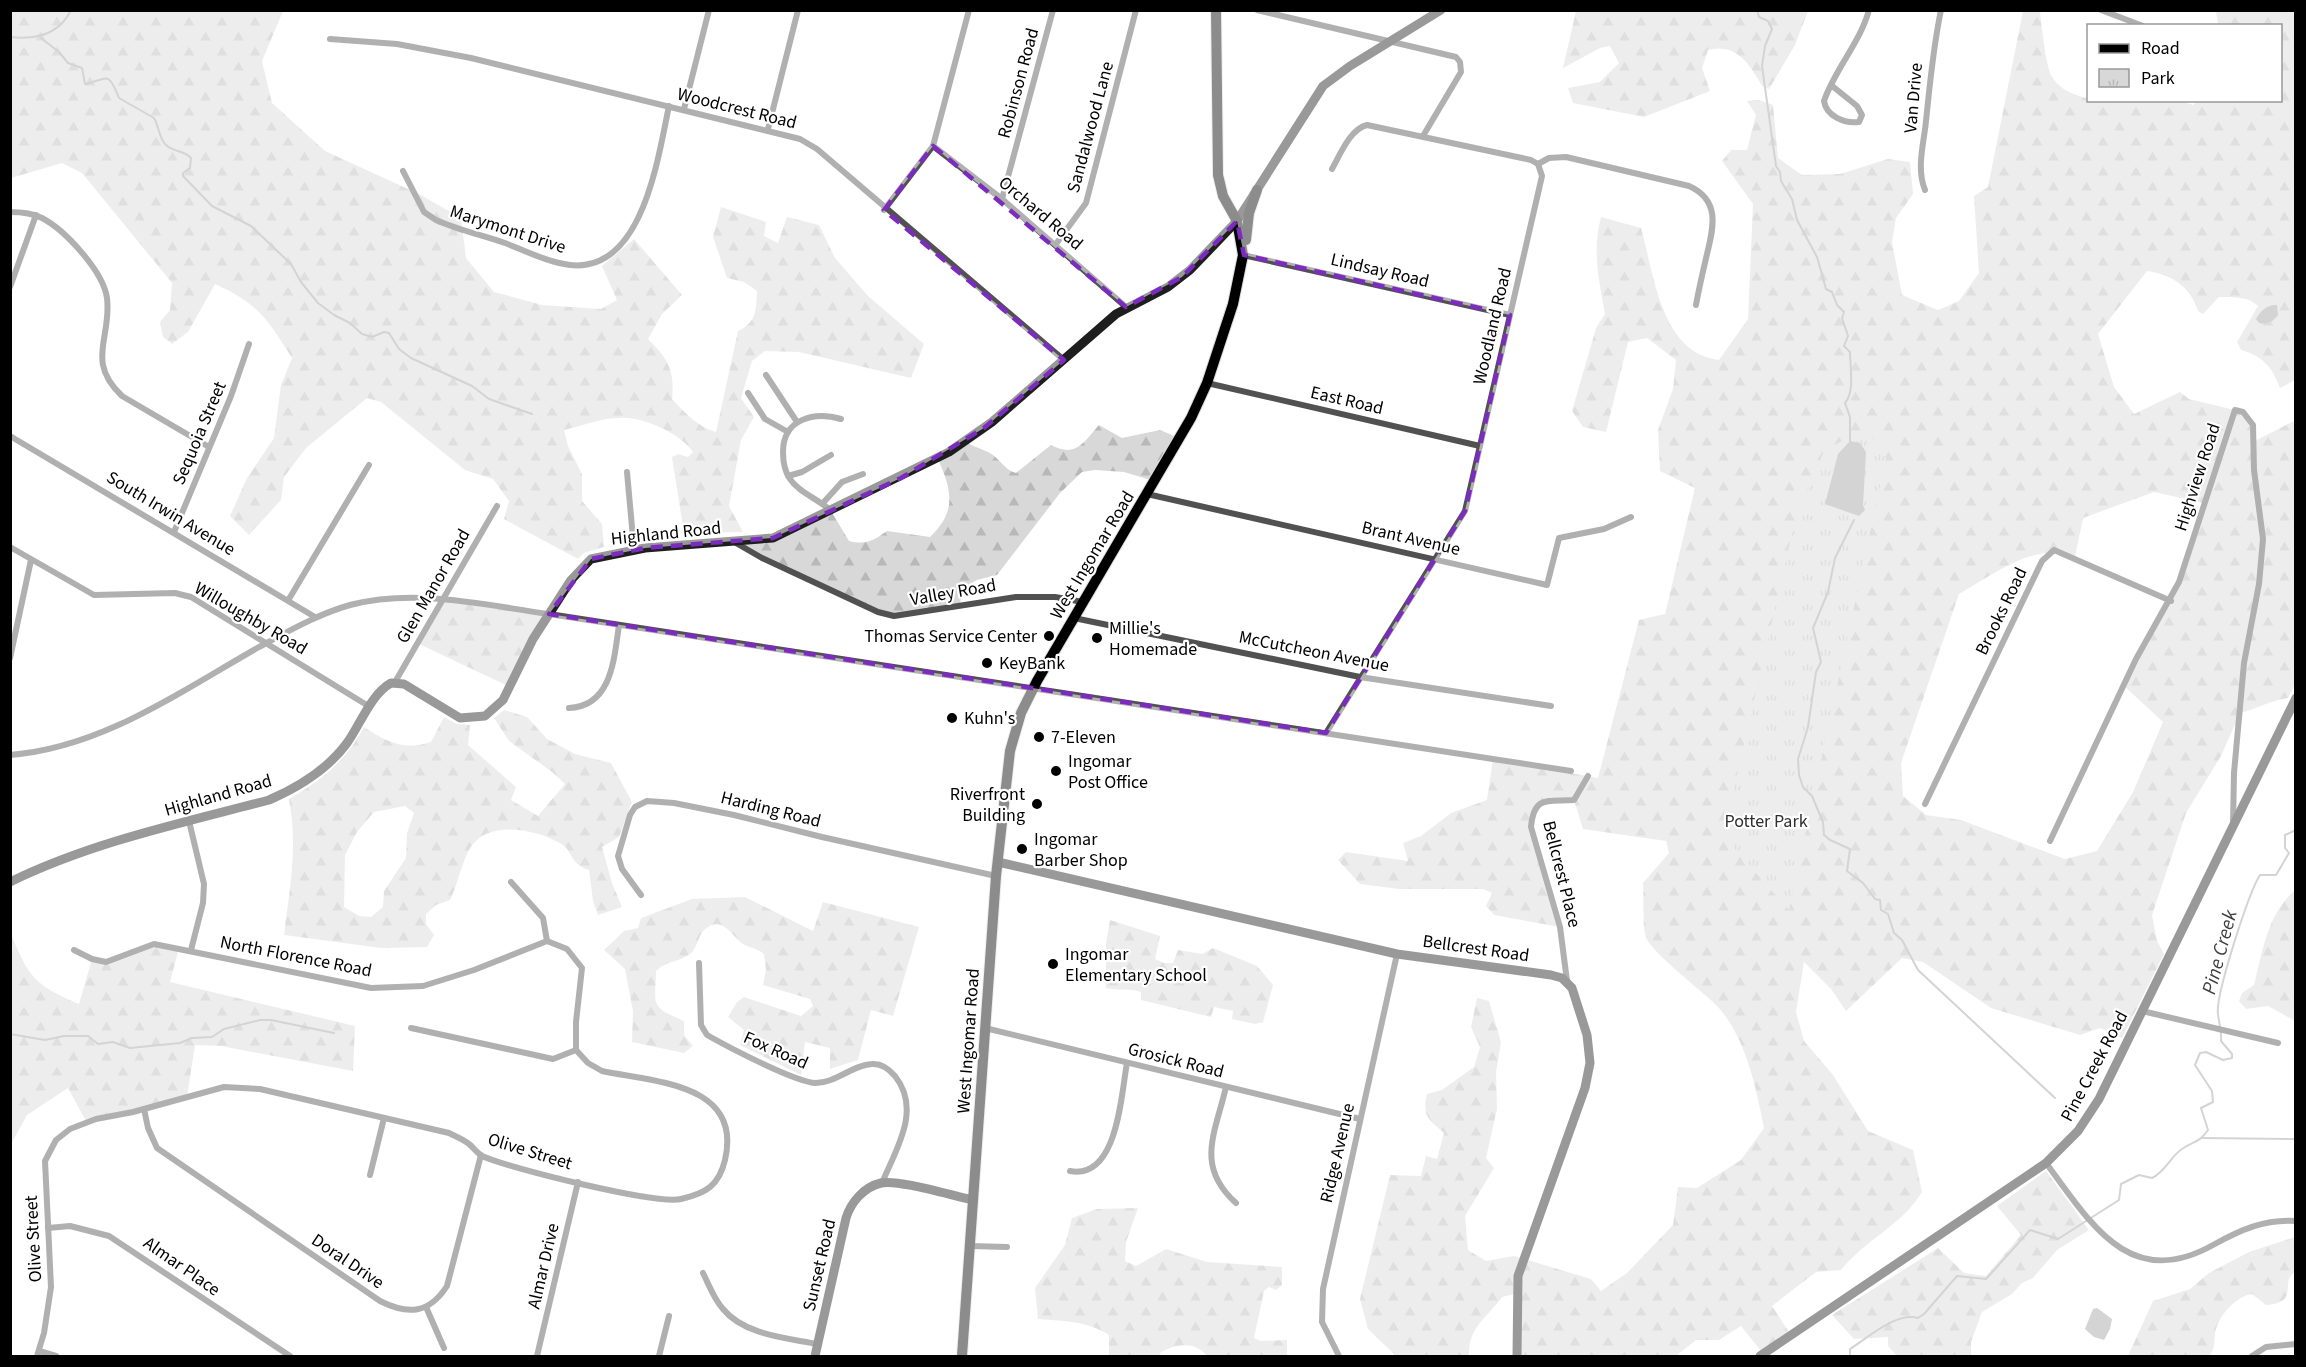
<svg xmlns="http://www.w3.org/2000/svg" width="2306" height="1367" viewBox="0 0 2306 1367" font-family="'Source Sans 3',sans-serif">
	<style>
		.forest { fill: url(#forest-firs); fill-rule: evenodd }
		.park { fill: url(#park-tufts) }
		.water { fill: #9f9f9f }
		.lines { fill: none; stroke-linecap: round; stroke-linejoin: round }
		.stream { stroke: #9f9f9f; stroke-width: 2 }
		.primary-casing { stroke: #dbdbdb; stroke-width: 12 }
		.street { stroke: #515151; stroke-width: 6 }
		.secondary { stroke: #1e1e1e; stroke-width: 9 }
		.primary { stroke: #000; stroke-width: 10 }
		.marked { fill: none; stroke: #7b2cbf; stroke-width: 4.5; stroke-dasharray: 12 8; stroke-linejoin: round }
		.poi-dot { fill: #000; stroke: #fff; stroke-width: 2 }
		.labels { text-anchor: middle; stroke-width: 4.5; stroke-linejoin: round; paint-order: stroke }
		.street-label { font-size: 18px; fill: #000; stroke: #fff }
		.poi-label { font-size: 18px; fill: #000; stroke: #fff; text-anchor: start }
		.park-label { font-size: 18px; fill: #2f2f2f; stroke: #fff }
		.water-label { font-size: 20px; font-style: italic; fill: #404040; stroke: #fff }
	</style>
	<defs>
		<pattern id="forest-firs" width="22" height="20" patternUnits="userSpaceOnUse" patternTransform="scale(1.5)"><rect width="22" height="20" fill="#d8d8d8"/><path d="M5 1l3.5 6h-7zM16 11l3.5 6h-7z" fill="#b8b8b8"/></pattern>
		<pattern id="park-tufts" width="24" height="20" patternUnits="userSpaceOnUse" patternTransform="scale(1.5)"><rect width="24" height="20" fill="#d8d8d8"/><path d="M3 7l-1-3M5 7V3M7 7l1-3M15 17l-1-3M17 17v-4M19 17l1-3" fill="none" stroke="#b8b8b8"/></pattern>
	</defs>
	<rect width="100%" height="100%" fill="#fff"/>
	<g class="forest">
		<path d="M10,11H283L262,61L272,103L325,151L419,194L461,218L466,258L494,292L542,305L601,309L617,300L602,266L634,239L682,295L662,314L648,339C668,359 675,370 672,399C685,413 698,427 716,432L738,331C757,322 756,310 757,291L744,282L727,278L713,237L721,207L766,222L764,236L778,243L787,217L819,225L835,258L868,296L924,344L911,378L799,352L765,351L752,361L741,398L754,417L741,440L729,506L743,532L684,533L672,457L678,454L688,457L693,452C680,433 641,416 619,418C601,418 582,426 564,430L568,446L582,474V501L602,524L604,547L584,553L578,559L504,519L509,501L493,479L465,470L381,402L367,398L306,448L284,477L281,500L249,535L230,516L247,478L274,438L281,385L292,358C267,319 259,304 215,284L188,332L172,344L163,337L160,322L170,310L172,283L82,173L62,163L11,178Z"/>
		<path d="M1576,11V10L1808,11L1795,45L1769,89L1763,87C1749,64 1738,43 1708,50L1702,68L1710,91L1644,117L1573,103L1568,88L1600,82L1619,63L1610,46L1600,48L1563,68Z"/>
		<path d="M2023,11H2040C2041,22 2046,66 2051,75C2069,111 2144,100 2179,100L2193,105L2198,101L2280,100V26L2218,25L2216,11H2295V380L2280,388C2272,367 2263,356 2241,350L2237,342L2258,306C2248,296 2232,297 2219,297L2203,314L2198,311C2190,286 2172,275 2147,271L2098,334L2114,387L2134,414L2180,392L2189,399L2243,412L2248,417L2253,442L2296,420L2295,684L2288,698C2271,700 2257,709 2240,713L2221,756L2186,813L2152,915L2157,941L2164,954L2122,1038L2100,1028L2080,1035L1991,1008L1923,962L1902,958L1846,1011L1831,989L1804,962L1796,1012L1804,1041L1833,1075L1868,1131L1913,1150L1922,1192C1902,1225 1865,1240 1841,1270L1816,1272L1772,1306L1789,1332L1761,1351L1741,1326L1719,1340H1696L1676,1356H1517L1515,1294L1502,1297C1487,1318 1468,1327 1469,1356H1396L1368,1329L1360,1299L1390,1175L1421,1176L1426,1156L1437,1159L1444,1133C1428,1119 1422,1116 1427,1094L1442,1090L1474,1067L1480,1047L1471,1027L1477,998L1489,1001L1501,1042L1496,1072L1497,1109L1486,1158L1494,1168L1465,1216L1468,1250L1486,1261L1514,1256L1591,1279L1601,1291L1627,1273L1673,1225L1678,1187L1697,1188L1741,1160L1764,1128C1756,1087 1745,1032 1713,1002C1699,989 1653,953 1646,938C1642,926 1644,896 1643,883L1669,853L1666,841L1583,829L1574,800L1537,804L1531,827L1560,927L1494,915L1486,906L1492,893L1483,889H1399L1360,884L1338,860L1346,852L1408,861L1403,843L1421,836L1451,813L1487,800L1493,759L1598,778L1639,620L1665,614L1695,488L1660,471L1658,430L1673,389L1676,360L1647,338L1628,342L1606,432L1583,427L1572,411L1596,328L1605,314C1599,281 1592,250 1601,217L1641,228C1654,274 1661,353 1719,360L1748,319L1753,204L1722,161L1731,150H1747L1756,115L1747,101L1759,100L1773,105L1778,158L1802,175L1840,174L1888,159L1910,162L1913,194L1896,218L1892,242L1902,295L1938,310L1959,301L1979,273L1974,196L1988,187ZM2154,492L2204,503L2171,601L2123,685L2163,722L2133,792L2097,851L2065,859L1961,820L1926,815L1903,796L1901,763L1959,594C1993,575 2034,541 2075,557L2083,518Z"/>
		<path d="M1099,425L1122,438L1160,430L1179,438L1154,481L1124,472L1095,470L1082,472L1060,493L997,575L977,580L962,588L960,605L887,615L736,543L757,541L831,511L849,541C866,545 873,541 887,531L930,537C957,511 952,491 938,459L965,441C973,447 980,448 988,452C999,457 1004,470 1016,473L1051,445C1076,458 1083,443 1099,425Z"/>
		<polygon points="442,598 549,614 510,687 417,643"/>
		<path d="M504,710L527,717L547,739L575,754L611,763L632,802L619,837L602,847L612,883L622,907L598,915L593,901L589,870C568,863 574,851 560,843C537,830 493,820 473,844C463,856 458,885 450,900L436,905L426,914V924L434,935L427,947L381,948L284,935C290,885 298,849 289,799C324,778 344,763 364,727C387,742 404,751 431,742L444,717L457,724L470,725L468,745L516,787L511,800L538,816L565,784L552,772L509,741L494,718ZM405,806L414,813L407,833L406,858L384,891L383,907L371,917L359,916L344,907L345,855L357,832L374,812Z"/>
		<path d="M2295,890V1021L2268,1006L2246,1009L2239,1001L2242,993L2254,985C2263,950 2267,915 2295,890Z"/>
		<path d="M745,897L813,931L823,902L919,927L893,1016L871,1010L858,1060L830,1069V1048L805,1042L801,1075L740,1045L744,1030L728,1017L737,1002L744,997L801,1016L813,1006L810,999L763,985L766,970L764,954C757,948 750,948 743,944C731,935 722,914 704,930C698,936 697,949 690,954C679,962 666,961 656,971C655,1007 650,1006 684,1021V1035L693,1046L684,1053L632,1042L633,1011L625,969L604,950L624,931L638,928L641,918L692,899Z"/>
		<path d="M1110,920L1160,936L1155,959L1164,963H1173L1178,950L1202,954L1213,948L1257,966L1273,985L1263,1022L1255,1024L1232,1019L1233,1011L1214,1007L1211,1017L1141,1000V992C1129,988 1119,991 1106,988V943Z"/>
		<path d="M11,934C29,978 35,985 79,1004L92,959L106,962L146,945L179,948L170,982L355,1026L353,1071L221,1046L195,1045L187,1097L87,1123L68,1088L27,1115L11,1144Z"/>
		<polygon points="2046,1171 2089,1230 2057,1250 2033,1278 2022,1283 2012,1294 1982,1312 1971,1342 1971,1356 1897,1356 1888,1346 1888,1337 1854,1339 1832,1315 1938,1248 1964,1273 1986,1276 2021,1235 1997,1206"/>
		<path d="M1138,1208L1126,1242L1125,1261L1136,1266L1166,1249L1207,1262L1282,1267V1285L1276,1290L1269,1287L1264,1291L1254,1338L1261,1341L1287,1340V1356H1207C1195,1341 1177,1344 1161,1352L1159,1356H1109V1335C1088,1321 1063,1321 1038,1319L1035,1288L1065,1245L1072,1218L1097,1209Z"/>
		<path d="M2295,1237V1272C2279,1281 2301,1303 2266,1305L2252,1294C2236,1296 2217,1317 2215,1334C2214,1344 2215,1348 2209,1356H2128L2153,1301L2190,1289L2209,1273L2249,1252Z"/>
	</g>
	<polygon class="park" points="1867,430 1886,458 1789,910 1723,836 1796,516 1825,449"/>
	<g class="water">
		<path d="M2277,305L2278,315C2272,322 2268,325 2259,323L2256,319C2260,311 2268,304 2277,305Z"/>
		<polygon points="1850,441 1860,443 1866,452 1863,505 1865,510 1859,516 1825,504 1838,454"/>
		<polygon points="2097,1308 2112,1319 2110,1329 2104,1340 2094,1337 2085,1329 2093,1309"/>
	</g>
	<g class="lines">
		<g class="stream">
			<path d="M1757,10L1759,17L1768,21L1772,29L1765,46L1762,66L1776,166L1780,172L1781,181L1792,199L1797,220L1817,257L1826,289L1832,292L1837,305L1844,312L1842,318L1848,336L1844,346L1850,352C1850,367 1855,392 1845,403L1850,417V441"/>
			<path d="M10,37C36,40 59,35 71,10"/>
			<path d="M41,38L59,52L68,63L82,68L85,84C108,79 108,70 119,98L154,118C159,126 159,139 166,145C173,152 184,150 191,158L190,168L183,173V176L212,206L251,226L291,264L301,282L318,303L334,315L350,323L362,334L372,337L384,332L389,333L399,349L411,358L472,386L489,399L532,414"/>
			<polyline points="1854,520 1835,558 1828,592 1813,628 1821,662 1816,672 1808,727 1798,759 1799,775 1803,787 1812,796 1823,822 1824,835 1830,840 1850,849 1847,871 1863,883 1875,899 1880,900 1881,910 1888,914 1894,933 1902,940 1918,970 2055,1098"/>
			<polyline points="10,1034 45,1040 64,1036 88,1036 98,1044 113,1042 130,1048 180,1043 192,1038 212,1037 224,1029 260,1020 271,1020 334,1033"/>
			<polyline points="2202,1138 2296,1139"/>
			<path d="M1850,1356V1349C1869,1337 1896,1312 1918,1318L1924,1314L1957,1276L1986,1279L2030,1230L2058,1239L2119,1200L2121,1184L2139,1175L2152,1178C2166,1171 2170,1157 2182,1149C2195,1140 2198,1144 2208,1130L2201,1108L2213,1102L2212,1091L2195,1065L2200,1053L2206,1052L2223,1060L2232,1058V1054L2221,1041C2222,1031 2219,1024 2218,1014C2215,996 2249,892 2260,875H2276L2289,853L2285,848V835L2296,830"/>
		</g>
		<defs>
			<g id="primary">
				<polyline points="1246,240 1249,213 1257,190"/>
				<polyline points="962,1356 996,876 1010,751 1021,713 1037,681 1154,481 1191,418 1207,383 1233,304 1243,255 1237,221 1223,196 1218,175 1216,10"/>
			</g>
		</defs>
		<use href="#primary" class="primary-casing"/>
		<g class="street">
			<polyline points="1257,10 1456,57 1460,62 1461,72 1423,136"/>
			<polyline points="2101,10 2143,26"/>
			<polyline points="330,39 397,44 471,58 800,139 817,149 1064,360"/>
			<path d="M1831,85L1857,106L1862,115L1859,122C1845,124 1826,116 1824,101C1835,69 1860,43 1869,10"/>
			<polyline points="684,109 709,10"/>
			<polyline points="768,129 798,10"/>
			<polyline points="933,146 1002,199 1126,307"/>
			<path d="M1538,164L1549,158L1566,157L1689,186C1720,200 1714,226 1707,254C1703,271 1699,288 1696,305"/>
			<path d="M403,171L424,212L436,220C458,230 482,235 505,243C526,251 547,262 570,265C643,273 658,157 669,106"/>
			<path d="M1925,190C1916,168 1924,143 1926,121C1930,83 1933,48 1941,10"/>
			<polyline points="1002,199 1053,10"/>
			<polyline points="884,210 933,146 969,10"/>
			<path d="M10,212C21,212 32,213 42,218C65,230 103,271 107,298C112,338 85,361 122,396L209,447"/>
			<polyline points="1056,244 1086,203 1136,10"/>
			<polyline points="1243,255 1510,315"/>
			<polyline points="10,287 36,215"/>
			<polyline points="766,375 797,422"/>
			<polyline points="1207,383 1480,446"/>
			<polyline points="748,393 765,419 788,432"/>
			<polyline points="10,436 315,617"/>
			<polyline points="627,472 634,549"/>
			<polyline points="788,476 802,472 831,455"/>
			<polyline points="1147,494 1547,585 1559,538 1604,529 1631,517"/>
			<polyline points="823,503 842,482 863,474"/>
			<path d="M831,511C819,499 799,493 790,479C785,472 783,461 783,452C783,419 814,411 841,419"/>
			<polyline points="174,532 231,396 249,344"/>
			<polyline points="736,543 762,558 878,612 894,616 1016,597 1055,597 1083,602"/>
			<polyline points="10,547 94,595 175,593 191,597 370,707"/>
			<polyline points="289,599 369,465"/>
			<polyline points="1074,618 1360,677 1551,706"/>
			<polyline points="10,658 31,560"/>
			<polyline points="395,682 497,506"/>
			<path d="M569,708C612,706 614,659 619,625"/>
			<path d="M1326,733L1465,511L1542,176L1538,164L1531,160L1367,125C1350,129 1340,155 1332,169"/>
			<path d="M10,755C102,748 181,691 259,647C289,631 318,614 350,605C416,588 483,605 549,614L1571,771"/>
			<polyline points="1925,804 2042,561 2054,550 2171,601"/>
			<polyline points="189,821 204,884 203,903 191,950"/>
			<polyline points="2050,841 2136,659 2179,582 2235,410 2243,412 2253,425 2254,470 2263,539 2259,584 2244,663 2234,773 2233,824"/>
			<polyline points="511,882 543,918 547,941 567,949 582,968 576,1022 576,1050"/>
			<polyline points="641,895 622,869 618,856 630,815 635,807 647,801 674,803 734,815 822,837 996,876"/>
			<polyline points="74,950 92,959 106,962 154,944 371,988 423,986 474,970 547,941"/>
			<path d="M699,963L701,1025L707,1035C728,1047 795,1082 816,1083C836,1083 852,1065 872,1064C882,1063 889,1069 895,1076C922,1110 896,1149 882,1183"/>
			<path d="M1567,981L1560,927L1531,827C1534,795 1547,802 1574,800L1588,776"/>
			<polyline points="2142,1011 2278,1043"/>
			<polyline points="985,1028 1360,1119"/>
			<path d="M1226,1087C1215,1134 1195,1166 1236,1203"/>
			<path d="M144,1109L148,1128L157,1148L380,1301C408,1315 429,1314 447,1286L481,1155"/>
			<path d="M2046,1163C2090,1222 2129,1292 2213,1245C2240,1230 2264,1219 2296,1221"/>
			<path d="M1070,1171C1118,1180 1121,1094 1127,1063"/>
			<polyline points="370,1175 384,1118"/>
			<polyline points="48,1228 70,1226 109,1236 290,1356"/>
			<polyline points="970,1246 1007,1247"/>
			<path d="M703,1273C709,1285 714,1299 723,1309C744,1335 787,1338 817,1344"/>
			<polyline points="426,1307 444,1348"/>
			<polyline points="39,1351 56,1356"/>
			<path d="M37,1356L44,1333L51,1287L45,1161L56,1140L70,1129L96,1119L133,1112L224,1087L260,1089L449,1133C455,1136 463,1139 469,1144C473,1147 477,1153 482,1156C508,1168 657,1205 681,1199C707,1193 719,1185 725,1160C743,1083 654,1082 602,1071L588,1063L576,1050L553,1059L411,1028"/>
			<polyline points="537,1356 578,1182"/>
			<polyline points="659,1356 669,1316"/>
			<polyline points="1339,1356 1322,1322 1323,1289 1397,954"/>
			<polyline points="2252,1356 2266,1347 2296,1344"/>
		</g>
		<g class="secondary">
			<polyline points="998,862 1397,954 1551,975 1562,978 1572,988 1587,1035 1590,1063 1585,1088 1518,1276 1517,1356"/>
			<path d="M10,882C92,842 182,823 269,800C299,787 328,769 347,743C360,725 371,694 391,683L404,684L460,718L485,716L503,700L533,639L571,580L591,559L645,548L773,538L949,452L992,422L1116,314L1168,287L1190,270L1237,221L1323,86L1350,66L1441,10"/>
			<path d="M815,1356L846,1218C851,1202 864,1187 881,1183C898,1179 953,1196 973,1200"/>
			<polyline points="1760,1356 2046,1163 2078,1131 2099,1099 2296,698"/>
		</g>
		<use href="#primary" class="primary"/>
	</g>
	<path d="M0 0H2306V1367H0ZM933,146L1126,307L1182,277L1237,221L1244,255L1510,315L1465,511L1326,733L549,614L591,559L645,548L773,538L901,478L984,428L1064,360L884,210Z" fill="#fff" fill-opacity=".55" fill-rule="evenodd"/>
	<path class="marked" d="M933,146L1126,307L1182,277L1237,221L1244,255L1510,315L1465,511L1326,733L549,614L591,559L645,548L773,538L901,478L984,428L1064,360L884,210Z"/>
	<g class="poi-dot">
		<circle cx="1049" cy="636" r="6"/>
		<circle cx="1097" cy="638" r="6"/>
		<circle cx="987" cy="663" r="6"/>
		<circle cx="952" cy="718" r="6"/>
		<circle cx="1039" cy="737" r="6"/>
		<circle cx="1056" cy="771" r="6"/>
		<circle cx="1037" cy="804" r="6"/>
		<circle cx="1022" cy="849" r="6"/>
		<circle cx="1053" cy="964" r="6"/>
	</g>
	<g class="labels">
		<g class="street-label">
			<text transform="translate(1018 83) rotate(-75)" y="6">Robinson Road</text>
			<text transform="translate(1913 98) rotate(-85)" y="6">Van Drive</text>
			<text transform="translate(737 108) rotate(14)" y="6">Woodcrest Road</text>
			<text transform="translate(1090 127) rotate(-75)" y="6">Sandalwood Lane</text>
			<text transform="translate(1041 213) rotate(40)" y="6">Orchard Road</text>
			<text transform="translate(508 229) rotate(18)" y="6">Marymont Drive</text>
			<text transform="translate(1380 270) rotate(13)" y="6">Lindsay Road</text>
			<text transform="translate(1492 326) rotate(-77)" y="6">Woodland Road</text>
			<text transform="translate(1347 400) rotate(13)" y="6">East Road</text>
			<text transform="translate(199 433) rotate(-67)" y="6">Sequoia Street</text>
			<text transform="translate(2197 477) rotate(-72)" y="6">Highview Road</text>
			<text transform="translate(171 513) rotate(31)" y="6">South Irwin Avenue</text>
			<text transform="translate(666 533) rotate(-6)" y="6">Highland Road</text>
			<text transform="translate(1411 538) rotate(13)" y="6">Brant Avenue</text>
			<text transform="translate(1092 555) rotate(-59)" y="6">West Ingomar Road</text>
			<text transform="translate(433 586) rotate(-60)" y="6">Glen Manor Road</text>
			<text transform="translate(953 592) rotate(-10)" y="6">Valley Road</text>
			<text transform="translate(2001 611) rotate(-64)" y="6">Brooks Road</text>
			<text transform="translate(251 618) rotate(30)" y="6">Willoughby Road</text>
			<text transform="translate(1314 651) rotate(11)" y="6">McCutcheon Avenue</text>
			<text transform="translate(218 795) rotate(-16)" y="6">Highland Road</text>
			<text transform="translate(771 809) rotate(14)" y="6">Harding Road</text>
			<text transform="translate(1562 874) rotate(76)" y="6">Bellcrest Place</text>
			<text transform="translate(1476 948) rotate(8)" y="6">Bellcrest Road</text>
			<text transform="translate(296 956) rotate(11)" y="6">North Florence Road</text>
			<text transform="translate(968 1041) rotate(-86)" y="6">West Ingomar Road</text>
			<text transform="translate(776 1050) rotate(24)" y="6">Fox Road</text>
			<text transform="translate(1176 1060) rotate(14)" y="6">Grosick Road</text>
			<text transform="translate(2094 1066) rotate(-62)" y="6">Pine Creek Road</text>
			<text transform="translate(530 1151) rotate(17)" y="6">Olive Street</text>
			<text transform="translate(1337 1153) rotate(-77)" y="6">Ridge Avenue</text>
			<text transform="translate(33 1239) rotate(-93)" y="6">Olive Street</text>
			<text transform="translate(348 1261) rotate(34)" y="6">Doral Drive</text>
			<text transform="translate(819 1265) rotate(-77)" y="6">Sunset Road</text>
			<text transform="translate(182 1266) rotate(35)" y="6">Almar Place</text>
			<text transform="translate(543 1266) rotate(-77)" y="6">Almar Drive</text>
		</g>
		<g class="poi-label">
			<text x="1109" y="634">Millie's<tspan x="1109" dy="21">Homemade</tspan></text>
			<text x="1037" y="642" text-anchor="end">Thomas Service Center</text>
			<text x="999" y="669">KeyBank</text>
			<text x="964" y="724">Kuhn's</text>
			<text x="1051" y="743">7-Eleven</text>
			<text x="1068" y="767">Ingomar<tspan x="1068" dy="21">Post Office</tspan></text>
			<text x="1025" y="800" text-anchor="end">Riverfront<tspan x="1025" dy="21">Building</tspan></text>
			<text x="1034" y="845">Ingomar<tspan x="1034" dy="21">Barber Shop</tspan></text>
			<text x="1065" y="960">Ingomar<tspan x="1065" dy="21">Elementary School</tspan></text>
		</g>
		<g class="park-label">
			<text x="1766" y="827">Potter Park</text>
		</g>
		<g class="water-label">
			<text transform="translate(2219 952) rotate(-75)" y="7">Pine Creek</text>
		</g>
	</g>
	<rect width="2306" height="1367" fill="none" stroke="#000000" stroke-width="24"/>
	<rect x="2087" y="24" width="195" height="78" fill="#ffffff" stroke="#999999" stroke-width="1.5"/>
	<rect x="2099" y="44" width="30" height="9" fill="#000000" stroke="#999999" stroke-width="1.5"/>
	<text x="2141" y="54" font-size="18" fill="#000000">Road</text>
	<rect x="2099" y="69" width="30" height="18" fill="url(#park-tufts)" stroke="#999999" stroke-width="1.5"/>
	<text x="2141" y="84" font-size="18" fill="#000000">Park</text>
</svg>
